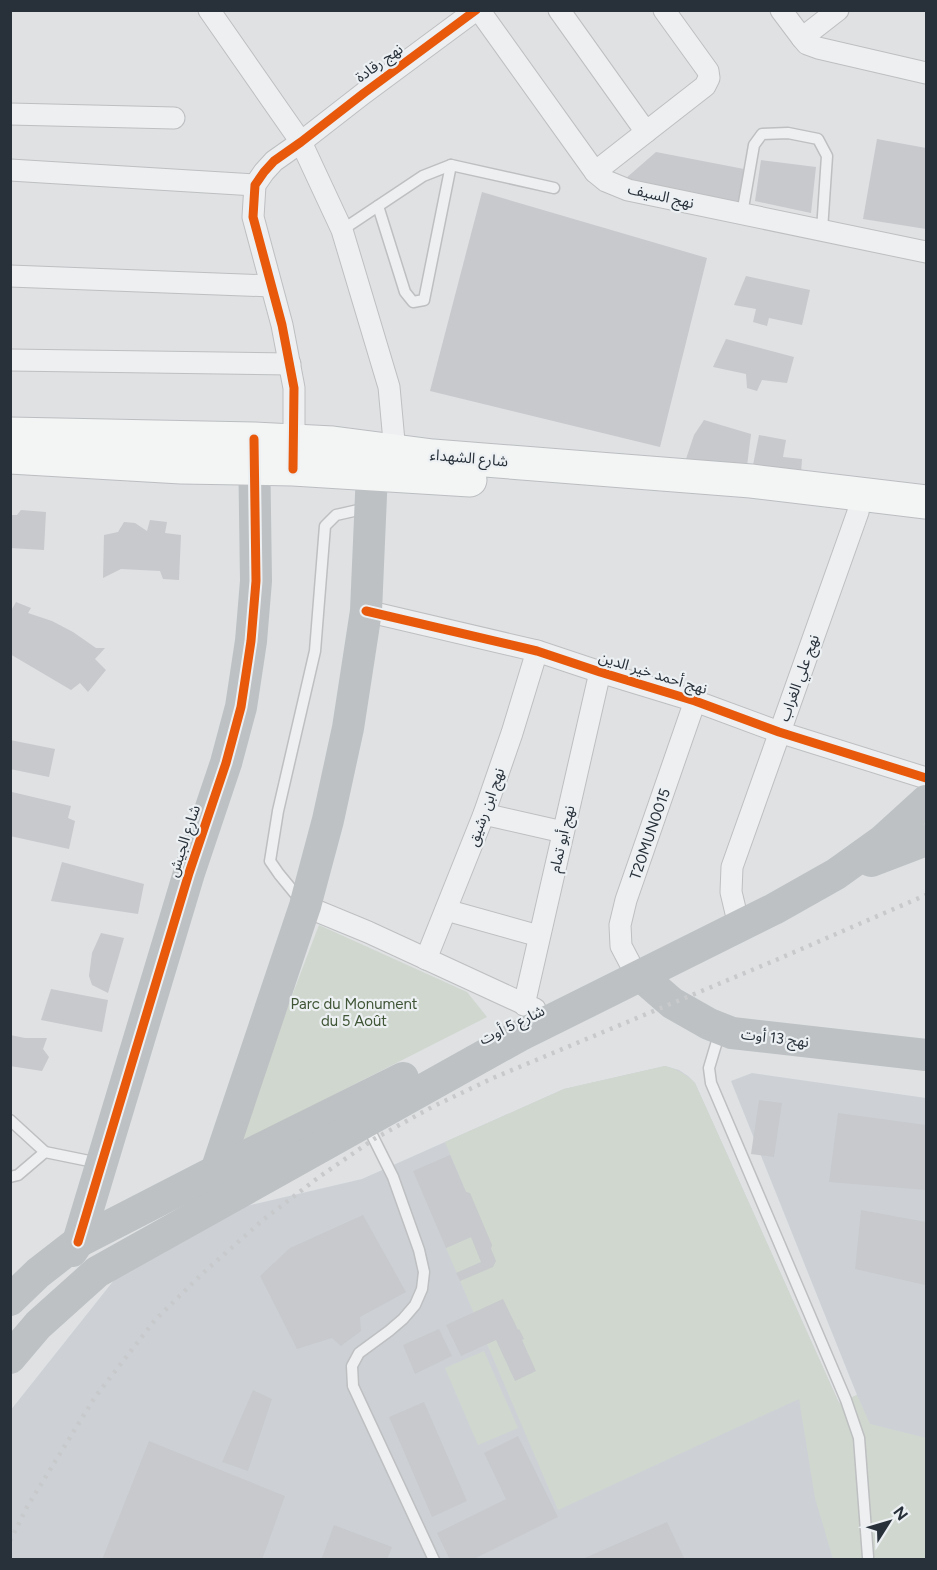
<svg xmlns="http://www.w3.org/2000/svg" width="937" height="1570" viewBox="0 0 937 1570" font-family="Figtree,'Noto Sans Arabic',sans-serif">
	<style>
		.built { fill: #cdd1d6 }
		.green { fill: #d0d7cf }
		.building { fill: #c7c9cc }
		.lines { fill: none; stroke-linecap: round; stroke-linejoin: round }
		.lane-casing { stroke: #bdbfc1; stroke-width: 13 }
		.street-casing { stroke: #bdbfc1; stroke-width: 23 }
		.primary-casing { stroke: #bbbec1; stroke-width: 35 }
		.lane { stroke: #eeeff0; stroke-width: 10 }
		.street { stroke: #eeeff0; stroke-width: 21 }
		.secondary { stroke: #bdc1c3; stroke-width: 32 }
		.primary { stroke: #f3f4f4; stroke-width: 33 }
		.rail { stroke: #c7c9cb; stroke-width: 4.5; stroke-dasharray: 3 6; stroke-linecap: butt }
		.cycleway-casing { stroke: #ecf0f3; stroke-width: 13 }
		.cycleway { stroke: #e8590c; stroke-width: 9 }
		.labels { text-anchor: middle; stroke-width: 4.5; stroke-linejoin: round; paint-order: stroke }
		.street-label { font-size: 15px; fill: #28313a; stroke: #ecf0f3 }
		.park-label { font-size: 15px; fill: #405536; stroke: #ecf0f3 }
	</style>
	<rect width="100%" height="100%" fill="#dfe1e3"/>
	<polygon class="built" points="665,1066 679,1070 688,1076 695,1083 839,1403 857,1395 731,1081 752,1073 926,1098 926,1559 11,1559 10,1411 122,1270 212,1214 362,1179 564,1089"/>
	<g class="green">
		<polygon points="319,925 467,992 487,1017 235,1145"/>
		<path d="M665,1066C678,1070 686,1074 695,1083L839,1403L857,1395L870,1424L926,1438V1559H833L815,1498L799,1399L558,1510L446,1248L471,1237L466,1192L445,1142L564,1089Z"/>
		<polygon points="484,1351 518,1428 478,1445 445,1368"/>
	</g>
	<g class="building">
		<polygon points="877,139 926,148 926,229 863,219"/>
		<polygon points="656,152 744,169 739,203 625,179"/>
		<polygon points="761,160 816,167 811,213 755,201"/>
		<polygon points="482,192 707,258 660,447 430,391"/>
		<polygon points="746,276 810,290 802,325 769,318 767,326 753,322 756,309 734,305"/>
		<polygon points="726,339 794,357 787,383 762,380 757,391 747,388 746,374 713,367"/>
		<polygon points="704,420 751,434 746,474 685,462 694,435"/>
		<polygon points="759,435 786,440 783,457 802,459 801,474 752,470"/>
		<polygon points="21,510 46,512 44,550 10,548 10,515 17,515"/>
		<polygon points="150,520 167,522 165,533 181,535 179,580 163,579 160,571 121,569 103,578 104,535 118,532 124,522 135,523 147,531"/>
		<polygon points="16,602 31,608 28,613 52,621 73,632 96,648 105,648 95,659 106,670 88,692 80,683 71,690 10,654 10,609 12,609"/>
		<polygon points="10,740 55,749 49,777 10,769"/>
		<polygon points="12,792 71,806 68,818 75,821 69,849 10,836"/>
		<polygon points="62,862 144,884 138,914 51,901"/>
		<polygon points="101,933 124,938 108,993 92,985 89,976 92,953"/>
		<polygon points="51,989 108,1000 102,1032 41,1020"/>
		<polygon points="10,1035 25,1038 47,1038 43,1049 49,1057 42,1071 10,1066"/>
		<polygon points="759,1100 782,1103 774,1157 751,1154"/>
		<polygon points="838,1113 926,1125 926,1190 829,1182"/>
		<polygon points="450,1155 466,1192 470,1193 492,1245 491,1249 496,1261 493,1267 460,1281 456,1273 481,1262 471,1237 446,1248 413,1171"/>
		<polygon points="861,1210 926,1222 926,1276 925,1285 855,1269"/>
		<polygon points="363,1215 406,1292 360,1317 361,1331 341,1346 332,1338 297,1349 260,1276 290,1248"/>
		<polygon points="503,1299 518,1330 519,1329 524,1339 522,1340 536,1371 515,1381 496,1340 461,1356 446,1325"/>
		<polygon points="439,1329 452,1356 415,1374 403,1345"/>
		<polygon points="253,1390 272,1399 248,1471 222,1462"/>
		<polygon points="424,1402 467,1501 432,1517 389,1417"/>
		<polygon points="518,1436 558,1517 472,1560 450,1560 437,1533 506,1499 484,1453"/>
		<polygon points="149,1441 285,1496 262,1560 102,1560"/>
		<polygon points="667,1522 685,1560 580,1560"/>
		<polygon points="334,1525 392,1547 387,1560 321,1560"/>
	</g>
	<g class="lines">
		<defs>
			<g id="lane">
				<polyline points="378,206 405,292 413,302 424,300 451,165"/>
				<polyline points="742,214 754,145 762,134 788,133 818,139 827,156 822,230"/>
				<polyline points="342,230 423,176 451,165 554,188"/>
				<polyline points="302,902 279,874 270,861 278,811 315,651 325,526 336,515 367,508"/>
				<polyline points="720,1031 709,1068 711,1083 846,1400 859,1438 868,1557"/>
				<polyline points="10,1120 45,1152 99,1163"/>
				<polyline points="367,1125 393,1177 419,1250 424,1272 422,1289 415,1305 403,1319 389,1331 359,1353 352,1366 353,1386 434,1560"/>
				<polyline points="10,1177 18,1175 45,1152"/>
			</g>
			<g id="street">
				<polyline points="209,10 301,142 342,230 389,387 396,463"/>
				<polyline points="479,10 595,172 606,181 628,190 926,252"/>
				<polyline points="559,10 646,132 595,172"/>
				<polyline points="781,10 802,38"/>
				<polyline points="838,10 802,38 807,44 818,48 926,73"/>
				<polyline points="10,114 174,118"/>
				<polyline points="646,132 705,86 709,78 708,71 664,10"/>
				<polyline points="10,170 255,185"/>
				<polyline points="10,276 271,286"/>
				<polyline points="10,360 290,364"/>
				<polyline points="294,452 294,388 282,325 253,217 255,185 264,172 274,161 301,142 364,93 476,10"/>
				<polyline points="366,611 537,651 600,672 695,701 779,732 926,778"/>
				<polyline points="484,814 563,832"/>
				<polyline points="305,906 368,932 535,1009"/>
				<polyline points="446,910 539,936"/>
				<polyline points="736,913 731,892 732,867 858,512 861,494"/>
				<polyline points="426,959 484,814 512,733 537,651"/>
				<polyline points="632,967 621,946 620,925 626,900 695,701"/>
				<polyline points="524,1005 600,672"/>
			</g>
			<g id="primary">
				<polyline points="10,434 254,439 333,443 433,456 751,481 926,502"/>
				<polyline points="10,457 181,467 293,469 470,480"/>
			</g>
		</defs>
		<use href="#lane" class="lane-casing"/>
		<use href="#street" class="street-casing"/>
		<use href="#primary" class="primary-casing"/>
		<use href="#lane" class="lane"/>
		<use href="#street" class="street"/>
		<g class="secondary">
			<polyline points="871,861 926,840"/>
			<polyline points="641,976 672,1003 709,1024 732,1033 926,1055"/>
			<polyline points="216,1171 305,906 328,820 348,728 366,611 373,449"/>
			<polyline points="72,1251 78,1242 189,873 226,763 241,707 251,641 256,581 254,443"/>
			<polyline points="10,1300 38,1273 78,1242 216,1171 403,1078"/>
			<polyline points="10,1358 38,1325 97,1272 519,1036 774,909 836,874 882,841 926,801"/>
		</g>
		<use href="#primary" class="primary"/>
		<polyline class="rail" points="10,1541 27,1507 95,1397 155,1320 203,1273 263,1220 319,1177 374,1139 432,1107 493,1078 776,960 926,895"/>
		<defs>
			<g id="cycleway">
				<polyline points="293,469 294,388 282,325 253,217 255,185 264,172 274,161 301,142 364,93 476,10"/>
				<polyline points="366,611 537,651 600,672 695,701 779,732 926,778"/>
				<polyline points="78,1242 189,873 226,763 241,707 251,641 256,581 254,439"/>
			</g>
		</defs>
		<use href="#cycleway" class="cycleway-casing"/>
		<use href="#cycleway" class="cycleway"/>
	</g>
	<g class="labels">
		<g class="street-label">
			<text transform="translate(379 63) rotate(-36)" y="5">نهج رقادة</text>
			<text transform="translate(661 196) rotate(13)" y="5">نهج السيف</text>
			<text transform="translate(469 458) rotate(5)" y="5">شارع الشهداء</text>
			<text transform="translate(653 673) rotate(17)" y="5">نهج أحمد خير الدين</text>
			<text transform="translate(799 678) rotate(-70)" y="5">نهج علي الغراب</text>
			<text transform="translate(486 807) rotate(-70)" y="5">نهج ابن رشيق</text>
			<text transform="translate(650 834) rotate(-71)" y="5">T20MUN0015</text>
			<text transform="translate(562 839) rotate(-77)" y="5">نهج أبو تمام</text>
			<text transform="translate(184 841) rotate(-72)" y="5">شارع الجيش</text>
			<text transform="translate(512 1025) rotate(-26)" y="5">شارع 5 أوت</text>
			<text transform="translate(775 1038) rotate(7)" y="5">نهج 13 أوت</text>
		</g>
		<g class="park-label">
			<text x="354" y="1009">Parc du Monument<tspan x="354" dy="17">du 5 Août</tspan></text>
		</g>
	</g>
	<rect width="937" height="1570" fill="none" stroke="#28313a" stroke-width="24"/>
	<g transform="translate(889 1522) rotate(53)" stroke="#ecf0f3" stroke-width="4.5" paint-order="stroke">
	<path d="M0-4.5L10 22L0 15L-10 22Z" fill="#28313a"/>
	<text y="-9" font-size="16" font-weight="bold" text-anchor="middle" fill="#28313a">N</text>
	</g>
</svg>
